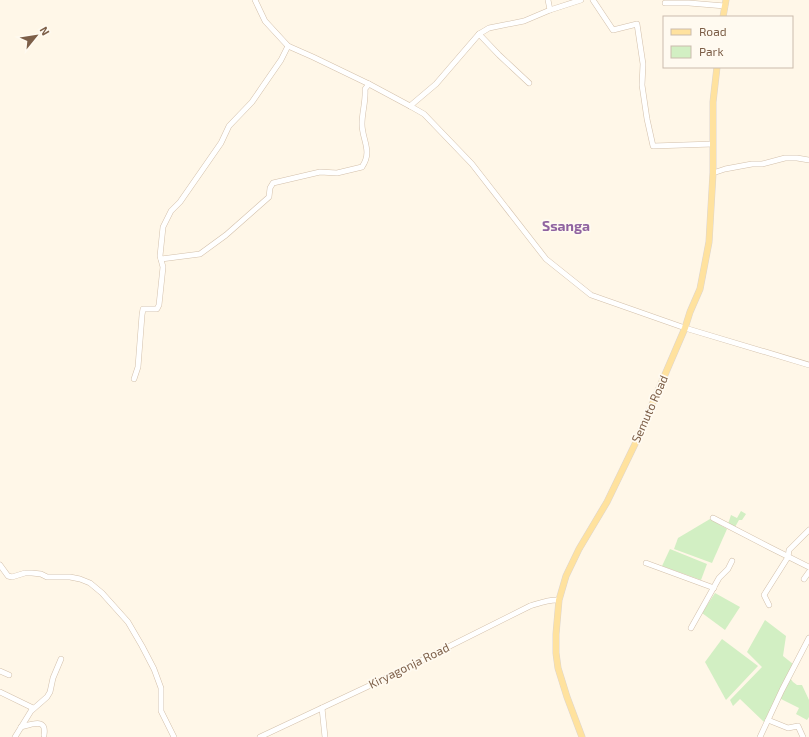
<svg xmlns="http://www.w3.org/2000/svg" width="809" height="737" viewBox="0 0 809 737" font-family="'Exo 2',sans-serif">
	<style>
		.green { fill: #d2efc3 }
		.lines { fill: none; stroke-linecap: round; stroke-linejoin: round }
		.minor-casing { stroke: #d3c0ab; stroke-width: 6 }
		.major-casing { stroke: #ddd5cf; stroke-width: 7 }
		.minor { stroke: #fff; stroke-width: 5 }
		.major { stroke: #ffe29e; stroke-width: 6 }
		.labels { text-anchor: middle; stroke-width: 3.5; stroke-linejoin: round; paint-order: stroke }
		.street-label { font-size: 12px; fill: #7d5f48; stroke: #fffaf0 }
		.quarter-label { font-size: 14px; font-weight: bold; fill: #9063a0; stroke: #fffaf0 }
	</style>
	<rect width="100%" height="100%" fill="#fff7e8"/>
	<g class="green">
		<polygon points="741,511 746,514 742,520 739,520 735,527 728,524 731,515 737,518"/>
		<polygon points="710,519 727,529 712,563 674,549 678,538"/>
		<polygon points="670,549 707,564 701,580 662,566"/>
		<polygon points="715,593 740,607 725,630 702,613"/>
		<polygon points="765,620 786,636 783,656 793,664 764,722 740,699 733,706 730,700 762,667 747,652"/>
		<polygon points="722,639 758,666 726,700 705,662"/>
		<polygon points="790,678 793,682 797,685 802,685 809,700 809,717 807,720 796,714 799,708 779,698"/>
	</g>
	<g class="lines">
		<defs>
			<g id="minor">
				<polyline points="255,0 265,21 288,46 313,57 369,84 410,106 424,114 472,164 546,259 591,295 685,328 809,365"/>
				<polyline points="593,0 613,30 637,24 643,64 642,85 647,119 653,146 713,144"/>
				<polyline points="665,3 689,3 725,6"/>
				<polyline points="550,10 581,0"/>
				<polyline points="479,34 499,55 529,83"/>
				<polyline points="410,106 436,84 479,34 489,28 524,21 550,10 548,0"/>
				<polyline points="713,173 725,169 752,164 762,164 785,158 797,158 809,160"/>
				<path d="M161,259L200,254L226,235L269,197L270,188L273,183L320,172L337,173L362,167C373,151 362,140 362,124C362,112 366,101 365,89L369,84"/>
				<polyline points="134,379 138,367 142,315 143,309 157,309 159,305 163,267 160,256 163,227 171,211 180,202 221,143 229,126 252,102 263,86 281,60 288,46"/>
				<polyline points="713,518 769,547 809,567"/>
				<polyline points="646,563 714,588"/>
				<polyline points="0,565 8,576 12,577 25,573 32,573 41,574 47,577 70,577 80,579 90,583 102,593 128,622 142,646 154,669 161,688 161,711 174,737"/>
				<polyline points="804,579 809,572"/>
				<polyline points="769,605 764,595 788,557 789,550 809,530"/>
				<polyline points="691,628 719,578 728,569 732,561"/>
				<polyline points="0,671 9,675"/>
				<polyline points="0,692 33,708"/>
				<polyline points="322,708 325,737"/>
				<polyline points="768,720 788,728 798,726 803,737"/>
				<path d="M21,727C32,724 47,718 44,735"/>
				<polyline points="15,737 31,711 47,697 50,692 53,678 61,659"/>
				<path d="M260,737L390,676L530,606C540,603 549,599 559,600"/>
				<polyline points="760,737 782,690 809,638"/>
			</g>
			<g id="major">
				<polyline points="723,17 726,0"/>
				<polyline points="582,737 567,697 558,668 556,653 556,634 559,600 566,576 579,549 607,502 636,442 685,328 690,312 700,289 709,242 713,173 713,102 717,67"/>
			</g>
		</defs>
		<use href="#minor" class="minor-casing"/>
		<use href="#major" class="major-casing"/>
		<use href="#minor" class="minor"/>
		<use href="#major" class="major"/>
	</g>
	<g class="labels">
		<g class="street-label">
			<text transform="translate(650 409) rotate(-66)" y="4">Semuto Road</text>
			<text transform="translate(409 666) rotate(-26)" y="4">Kiryagonja Road</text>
		</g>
		<g class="quarter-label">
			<text x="566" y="231">Ssanga</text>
		</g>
	</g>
	<rect x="663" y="16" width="130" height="52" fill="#fffaf0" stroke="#cbbcad"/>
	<rect x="671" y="29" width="20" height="6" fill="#ffe29e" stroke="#cbbcad"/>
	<text x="699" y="36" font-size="12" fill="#7d5f48">Road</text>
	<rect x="671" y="46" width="20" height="12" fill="#d2efc3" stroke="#cbbcad"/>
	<text x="699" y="56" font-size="12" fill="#7d5f48">Park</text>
	<g transform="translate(36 36) rotate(60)" stroke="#fffaf0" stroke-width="3" paint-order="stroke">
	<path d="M0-3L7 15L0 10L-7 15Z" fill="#7d5f48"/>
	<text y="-6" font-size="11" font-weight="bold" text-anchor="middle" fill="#7d5f48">N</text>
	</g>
</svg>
